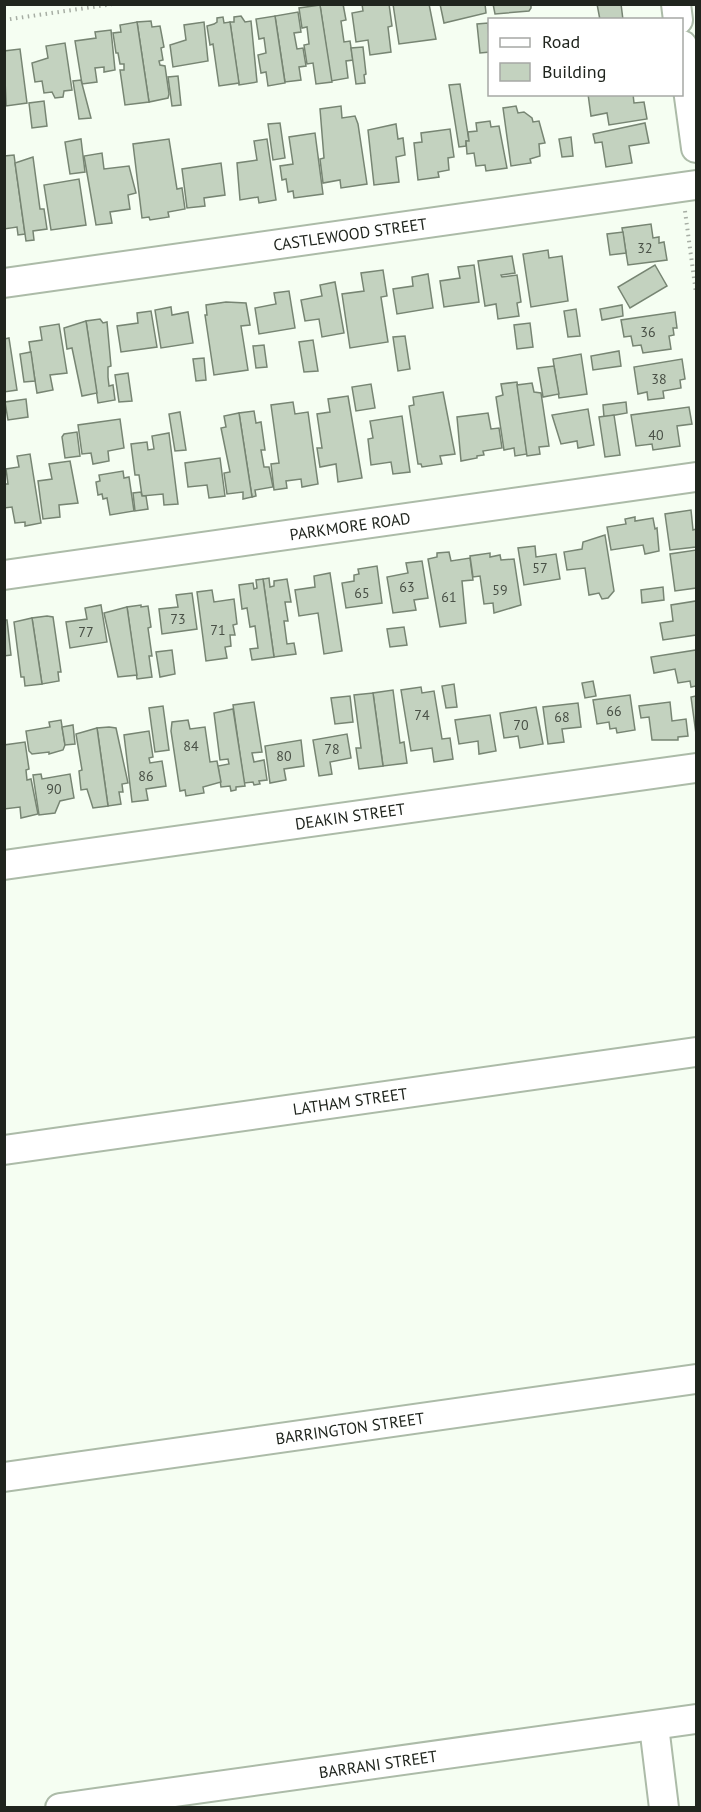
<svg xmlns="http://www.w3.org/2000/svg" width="701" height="1812" viewBox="0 0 701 1812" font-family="'PT Sans',sans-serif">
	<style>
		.building { fill: #c3d2bf; stroke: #778573; stroke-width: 1.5 }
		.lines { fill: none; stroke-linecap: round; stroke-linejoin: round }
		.minor-casing { stroke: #acbba8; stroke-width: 32 }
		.path { stroke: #a7aea4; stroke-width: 4; stroke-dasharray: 1.5 4.5; stroke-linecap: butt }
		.minor { stroke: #fff; stroke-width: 28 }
		.labels { text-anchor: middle; stroke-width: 4.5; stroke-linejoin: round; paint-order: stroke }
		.number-label { font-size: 14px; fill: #495046 }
		.street-label { font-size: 16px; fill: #20251e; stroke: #fff }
	</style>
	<rect width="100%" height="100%" fill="#f5fef2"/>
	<g class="building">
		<polygon points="343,4 346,20 341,21 344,42 350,41 353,60 346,61 348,78 331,81 320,5"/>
		<polygon points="362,4 389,4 392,26 388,27 391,52 370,55 368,40 356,42 352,13 363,11"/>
		<polygon points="393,4 429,4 436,39 399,44"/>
		<polygon points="440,4 485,4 486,13 444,23"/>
		<polygon points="493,4 531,4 531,8 529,11 495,14"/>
		<polygon points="597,4 621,4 623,20 600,20"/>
		<polygon points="320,5 332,82 316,84 313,63 307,64 304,45 309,44 307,27 302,28 299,8"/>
		<polygon points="298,12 301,32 294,33 297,49 303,48 306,66 299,67 301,80 285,82 275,16"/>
		<polygon points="241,16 245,22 251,21 257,82 239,85 230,22 234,22 234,17"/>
		<polygon points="275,16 285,83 268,86 266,72 261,73 258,55 266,53 264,38 259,39 256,19"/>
		<polygon points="223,17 224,23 230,22 239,83 219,86 213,44 210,45 207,26 214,24 217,22 217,18"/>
		<polygon points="151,21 152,27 160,26 164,47 161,48 163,60 159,61 160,65 165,66 169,94 168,98 149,102 137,22"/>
		<polygon points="137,22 149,102 125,105 120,70 124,70 124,64 120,64 118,53 116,53 113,33 121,32 120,25"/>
		<polygon points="204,22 208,61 173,67 170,45 186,40 184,25"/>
		<polygon points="488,23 490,52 480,53 477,24"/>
		<polygon points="111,30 115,70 104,72 104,67 95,68 97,82 82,84 75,41 96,38 95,32"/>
		<polygon points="65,43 72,90 64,91 63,97 55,98 52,92 44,93 42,81 35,82 32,63 48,58 46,46"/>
		<polygon points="363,47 366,74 364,75 365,83 356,84 351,48"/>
		<polygon points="20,49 27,103 6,106 4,51"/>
		<polygon points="178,76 181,105 172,106 168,77"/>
		<polygon points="81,80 91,118 79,119 73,81"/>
		<polygon points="460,84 469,141 466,141 466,146 459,147 449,85"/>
		<polygon points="588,94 633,94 634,103 644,102 647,119 609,125 607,113 591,116"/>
		<polygon points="44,101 47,126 32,128 29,103"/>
		<polygon points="341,106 342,118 355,116 358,124 367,184 341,188 340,180 323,183 320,159 324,158 320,109"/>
		<polygon points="516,106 518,113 524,112 532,118 533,122 539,121 545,143 539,144 540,156 530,159 531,163 511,166 503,108"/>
		<polygon points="490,121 491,127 499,126 507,168 486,171 485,165 476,166 474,153 467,154 466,141 469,141 468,132 477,131 476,123"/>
		<polygon points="280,123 285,158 273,160 268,124"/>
		<polygon points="645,123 649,143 629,146 632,163 606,167 602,142 595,143 593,134"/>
		<polygon points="396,124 398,139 403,138 405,155 396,157 399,182 374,185 368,130"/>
		<polygon points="450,129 454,157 448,158 449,170 438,172 439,177 418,180 414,143 422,142 421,133"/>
		<polygon points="315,133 323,194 294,198 293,191 288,192 286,179 282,180 280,166 293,164 289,137"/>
		<polygon points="571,137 573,156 562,157 559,139"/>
		<polygon points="81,139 85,172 70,174 65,142"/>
		<polygon points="169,139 177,189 182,188 185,209 168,212 169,217 150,220 149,217 142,218 133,144"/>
		<polygon points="267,139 276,200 259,203 258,197 240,200 237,163 257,160 254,141"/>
		<polygon points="102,153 104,169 129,166 136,193 128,195 130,209 110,212 112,223 96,225 84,156"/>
		<polygon points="14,155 25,234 18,235 17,227 4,229 4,156"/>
		<polygon points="33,157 40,209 44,209 47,229 33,231 34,240 26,241 15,163"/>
		<polygon points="221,163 225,195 204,198 205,206 187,208 182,169"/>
		<polygon points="79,179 86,225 51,230 44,185"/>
		<polygon points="651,224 653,238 659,237 659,243 664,242 667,260 628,265 622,228"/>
		<polygon points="623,232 626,253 610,255 607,234"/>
		<polygon points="548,250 549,258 562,256 568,301 531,307 523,254"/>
		<polygon points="512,256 515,273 501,275 502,277 517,275 521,302 517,303 519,316 498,319 496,304 485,306 478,261"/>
		<polygon points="474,265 479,302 444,307 440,281 460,278 458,267"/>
		<polygon points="655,265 667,286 630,308 618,287"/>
		<polygon points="383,270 387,296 381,297 388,342 350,348 342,294 364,291 361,273"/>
		<polygon points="428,274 433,308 397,314 393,289 413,286 412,277"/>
		<polygon points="335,282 344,333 322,337 319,319 305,321 301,300 322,296 320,285"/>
		<polygon points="289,291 295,328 259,334 255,308 276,304 274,293"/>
		<polygon points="226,302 246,303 250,325 241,326 248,370 214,375 205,315 207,315 206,305"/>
		<polygon points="622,305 623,316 602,320 600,309"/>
		<polygon points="171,307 172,315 188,312 193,343 161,348 155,310"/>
		<polygon points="576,309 580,336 568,337 564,311"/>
		<polygon points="151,311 157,347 121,352 117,326 138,323 137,313"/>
		<polygon points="675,312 677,328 673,328 674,335 669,336 671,349 643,353 641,345 633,346 631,336 624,337 621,320"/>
		<polygon points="100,319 103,323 107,322 111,366 108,367 108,377 109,386 113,385 115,400 98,403 86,321"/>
		<polygon points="86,321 97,393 82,396 72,348 67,349 64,328"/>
		<polygon points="530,323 533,347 517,349 514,325"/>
		<polygon points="59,324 67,373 50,375 53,390 37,393 29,342 42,340 40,327"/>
		<polygon points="405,336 410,369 398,371 393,337"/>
		<polygon points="9,338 17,390 4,392 4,339"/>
		<polygon points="313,340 318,371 304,372 299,342"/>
		<polygon points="264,345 267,367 256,368 253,346"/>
		<polygon points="619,351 621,366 593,370 591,356"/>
		<polygon points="31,352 35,381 24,382 20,354"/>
		<polygon points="581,354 587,394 559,398 553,359"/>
		<polygon points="204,358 206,380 196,381 193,359"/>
		<polygon points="682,359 685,379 680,380 681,388 663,391 664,398 648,400 647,392 638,394 634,367"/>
		<polygon points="554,366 559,394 543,397 538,368"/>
		<polygon points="128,373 132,401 119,402 115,375"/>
		<polygon points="517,382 527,454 515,456 514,448 504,450 496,397 503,395 501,384"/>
		<polygon points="532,383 534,392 541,393 549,446 539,447 540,454 527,456 517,385"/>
		<polygon points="371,384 375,408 356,411 352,387"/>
		<polygon points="443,392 455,454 440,456 442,464 422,467 421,464 418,464 409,406 414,405 413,397"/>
		<polygon points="348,396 362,478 338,482 336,464 320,467 317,448 322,448 317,414 330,412 328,399"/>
		<polygon points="26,399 28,417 8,420 5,402"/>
		<polygon points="293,402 295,414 308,412 318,484 302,487 301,479 286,481 287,488 274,490 271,464 279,463 271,405"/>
		<polygon points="626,402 627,413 604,417 603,405"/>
		<polygon points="689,407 692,424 677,426 680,446 653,450 652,444 636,446 631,415"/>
		<polygon points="588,409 594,445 578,448 577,441 561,444 552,415"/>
		<polygon points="254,411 256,423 261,422 265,450 261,450 264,467 269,467 273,487 255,490 256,496 252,497 239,413"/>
		<polygon points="180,412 186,450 175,451 169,414"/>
		<polygon points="239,413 252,497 243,499 243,492 227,494 224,473 230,472 221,428 226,427 224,416"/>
		<polygon points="488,413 491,429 499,428 502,448 483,451 484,455 477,456 477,458 461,461 457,417"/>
		<polygon points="614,415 620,455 605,457 599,417"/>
		<polygon points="402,416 410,472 393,474 391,462 371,465 368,439 373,438 370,421"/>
		<polygon points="120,419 124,448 108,451 109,461 93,464 91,453 82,454 78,425"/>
		<polygon points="77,432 80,456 65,458 62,437 64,434"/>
		<polygon points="169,433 178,504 164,505 163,494 142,496 139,475 135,475 131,444 147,442 148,450 154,449 152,436"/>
		<polygon points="30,454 41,523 25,526 25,522 15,523 12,507 4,508 4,484 8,484 6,469 19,467 17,456"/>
		<polygon points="220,458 225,496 209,498 207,485 188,487 185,463"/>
		<polygon points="70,461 78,503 59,505 60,517 43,519 38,481 52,479 49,464"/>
		<polygon points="123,471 124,478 129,477 134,511 110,515 107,498 103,499 102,494 98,495 96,482 100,481 99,475"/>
		<polygon points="141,492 142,496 146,496 148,509 135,511 133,493"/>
		<polygon points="691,510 693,530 696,529 696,547 670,550 665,514"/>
		<polygon points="635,517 635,521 653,518 655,529 657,528 659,551 645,554 643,545 611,550 607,527 626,524 625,519"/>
		<polygon points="605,535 614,591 608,598 602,599 599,593 589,595 585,568 567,570 564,552 582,549 583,542"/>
		<polygon points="535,546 536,557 556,554 560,579 524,585 518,548"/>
		<polygon points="696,550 696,588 675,591 670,554"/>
		<polygon points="449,552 451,561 470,558 473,580 462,581 466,623 440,627 428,559 437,557 437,553"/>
		<polygon points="490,553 490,557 500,555 501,560 514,559 521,605 494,613 493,603 484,604 480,576 473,577 470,556"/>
		<polygon points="422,561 428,598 414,600 416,610 393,613 387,577 408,573 406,563"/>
		<polygon points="377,566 382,603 346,608 342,583 354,581 354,575 359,574 358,569"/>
		<polygon points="330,573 342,651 324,654 318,613 299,616 295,590 315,587 314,576"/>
		<polygon points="269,578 270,587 274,586 274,581 287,579 291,602 285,602 288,621 284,621 287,644 294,643 296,654 274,657 263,579"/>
		<polygon points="263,579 274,657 252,660 250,649 258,648 255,626 250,627 247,608 242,609 239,585 253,583 254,589 257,588 256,580"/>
		<polygon points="663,587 664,600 642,603 641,590"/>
		<polygon points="212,590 214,602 234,599 237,624 233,625 235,635 230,635 231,646 225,647 227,658 206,661 197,592"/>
		<polygon points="192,593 197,629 162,634 159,609 178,607 176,595"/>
		<polygon points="696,601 696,635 663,640 660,623 673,621 671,605"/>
		<polygon points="101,605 107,642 70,648 66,622 87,619 85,608"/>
		<polygon points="141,605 141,607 148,606 151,627 148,628 152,656 149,656 152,677 137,679 127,607"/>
		<polygon points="127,607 137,675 118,677 104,613"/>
		<polygon points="47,616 53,617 61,672 58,672 59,681 42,684 32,618"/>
		<polygon points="32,618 42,684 25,686 24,677 21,677 14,622"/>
		<polygon points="4,620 7,620 11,655 4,656"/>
		<polygon points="404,627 407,645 390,647 387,629"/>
		<polygon points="172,650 175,674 160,677 156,652"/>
		<polygon points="696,650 696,686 691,687 690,681 678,683 675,669 654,673 651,657"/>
		<polygon points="593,681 596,696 585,698 582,683"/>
		<polygon points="454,684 457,707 446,708 442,686"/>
		<polygon points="421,687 422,693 434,691 442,739 450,738 453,759 434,762 432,748 411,751 401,690"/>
		<polygon points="393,690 400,743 404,742 407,763 383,766 373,693"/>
		<polygon points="373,693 383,766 359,769 356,748 361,748 354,695"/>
		<polygon points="630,695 635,730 617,733 616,728 610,729 609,722 597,724 593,700"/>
		<polygon points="350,696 353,722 335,724 331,698"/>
		<polygon points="696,696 696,734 691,697"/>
		<polygon points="254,702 262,752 252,753 254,762 264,760 267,780 259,781 260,784 254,785 253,782 244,783 233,705"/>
		<polygon points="670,702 672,721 686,719 688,736 678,737 678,740 652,740 649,717 641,718 639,706"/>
		<polygon points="578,703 581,727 562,729 564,742 548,744 543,707"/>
		<polygon points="163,706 169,750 155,752 149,708"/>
		<polygon points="536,707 543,744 520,748 518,736 504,738 500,713"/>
		<polygon points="233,709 245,786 236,787 236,790 231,791 230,786 221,787 218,766 229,764 228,759 220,760 214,713"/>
		<polygon points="490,715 496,751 479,754 478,741 459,744 455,720"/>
		<polygon points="61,720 65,745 63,750 49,754 49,752 32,754 29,751 26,731 50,727 49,722"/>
		<polygon points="188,720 190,729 205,727 210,762 217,761 221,782 203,787 204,793 186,796 185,790 180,791 171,731 172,722"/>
		<polygon points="73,725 75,744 65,745 62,727"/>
		<polygon points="109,727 116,728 128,783 122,784 123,792 119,792 121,804 108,806 97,728"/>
		<polygon points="97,728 108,806 93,808 87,789 81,790 79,771 82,770 76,734"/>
		<polygon points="149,731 153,757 149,758 150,763 162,761 166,786 146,789 148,800 132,802 124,735"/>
		<polygon points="347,734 351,758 330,762 332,774 319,776 313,740"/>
		<polygon points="301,740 304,766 284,769 286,780 270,783 265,746"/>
		<polygon points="25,742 29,769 26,770 27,780 31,779 38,814 21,818 20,807 4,809 4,745"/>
		<polygon points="41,774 42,779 70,774 74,798 60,801 55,813 39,815 33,775"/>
	</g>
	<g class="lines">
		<defs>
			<g id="minor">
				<polyline points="676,4 678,20"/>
				<polyline points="682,45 696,148"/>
				<polyline points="4,283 696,185"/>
				<polyline points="4,575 696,477"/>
				<polyline points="4,865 696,768"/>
				<polyline points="4,1150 696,1052"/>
				<polyline points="4,1477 696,1379"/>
				<polyline points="654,1726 664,1808"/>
				<polyline points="60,1808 696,1719"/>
			</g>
		</defs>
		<use href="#minor" class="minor-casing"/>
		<g class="path">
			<polyline points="4,20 113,4"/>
			<polyline points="685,211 696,293"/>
		</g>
		<use href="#minor" class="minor"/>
	</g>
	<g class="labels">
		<g class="number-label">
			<text x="645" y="253">32</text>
			<text x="648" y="337">36</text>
			<text x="659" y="384">38</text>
			<text x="656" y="440">40</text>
			<text x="540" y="573">57</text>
			<text x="407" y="592">63</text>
			<text x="500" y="595">59</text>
			<text x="362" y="598">65</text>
			<text x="449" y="602">61</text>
			<text x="178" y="624">73</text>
			<text x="218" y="635">71</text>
			<text x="86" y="637">77</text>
			<text x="614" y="716">66</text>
			<text x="422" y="720">74</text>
			<text x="562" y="722">68</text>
			<text x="521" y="730">70</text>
			<text x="191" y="751">84</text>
			<text x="332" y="754">78</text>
			<text x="284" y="761">80</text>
			<text x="146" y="781">86</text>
			<text x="54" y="794">90</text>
		</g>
		<g class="street-label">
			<text transform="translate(350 234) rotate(-8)" y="6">CASTLEWOOD STREET</text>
			<text transform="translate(350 526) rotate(-8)" y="6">PARKMORE ROAD</text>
			<text transform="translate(350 816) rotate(-8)" y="6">DEAKIN STREET</text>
			<text transform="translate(350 1101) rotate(-8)" y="6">LATHAM STREET</text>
			<text transform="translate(350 1428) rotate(-8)" y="6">BARRINGTON STREET</text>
			<text transform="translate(378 1764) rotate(-8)" y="6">BARRANI STREET</text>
		</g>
	</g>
	<rect width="701" height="1812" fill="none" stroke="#20251e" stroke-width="12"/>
	<rect x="488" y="18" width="195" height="78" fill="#ffffff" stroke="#a6a8a5" stroke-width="1.5"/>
	<rect x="500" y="38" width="30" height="9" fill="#ffffff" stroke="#a6a8a5" stroke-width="1.5"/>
	<text x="542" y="48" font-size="18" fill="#20251e">Road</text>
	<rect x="500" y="63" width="30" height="18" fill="#c3d2bf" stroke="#a6a8a5" stroke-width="1.5"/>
	<text x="542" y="78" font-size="18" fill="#20251e">Building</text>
</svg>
